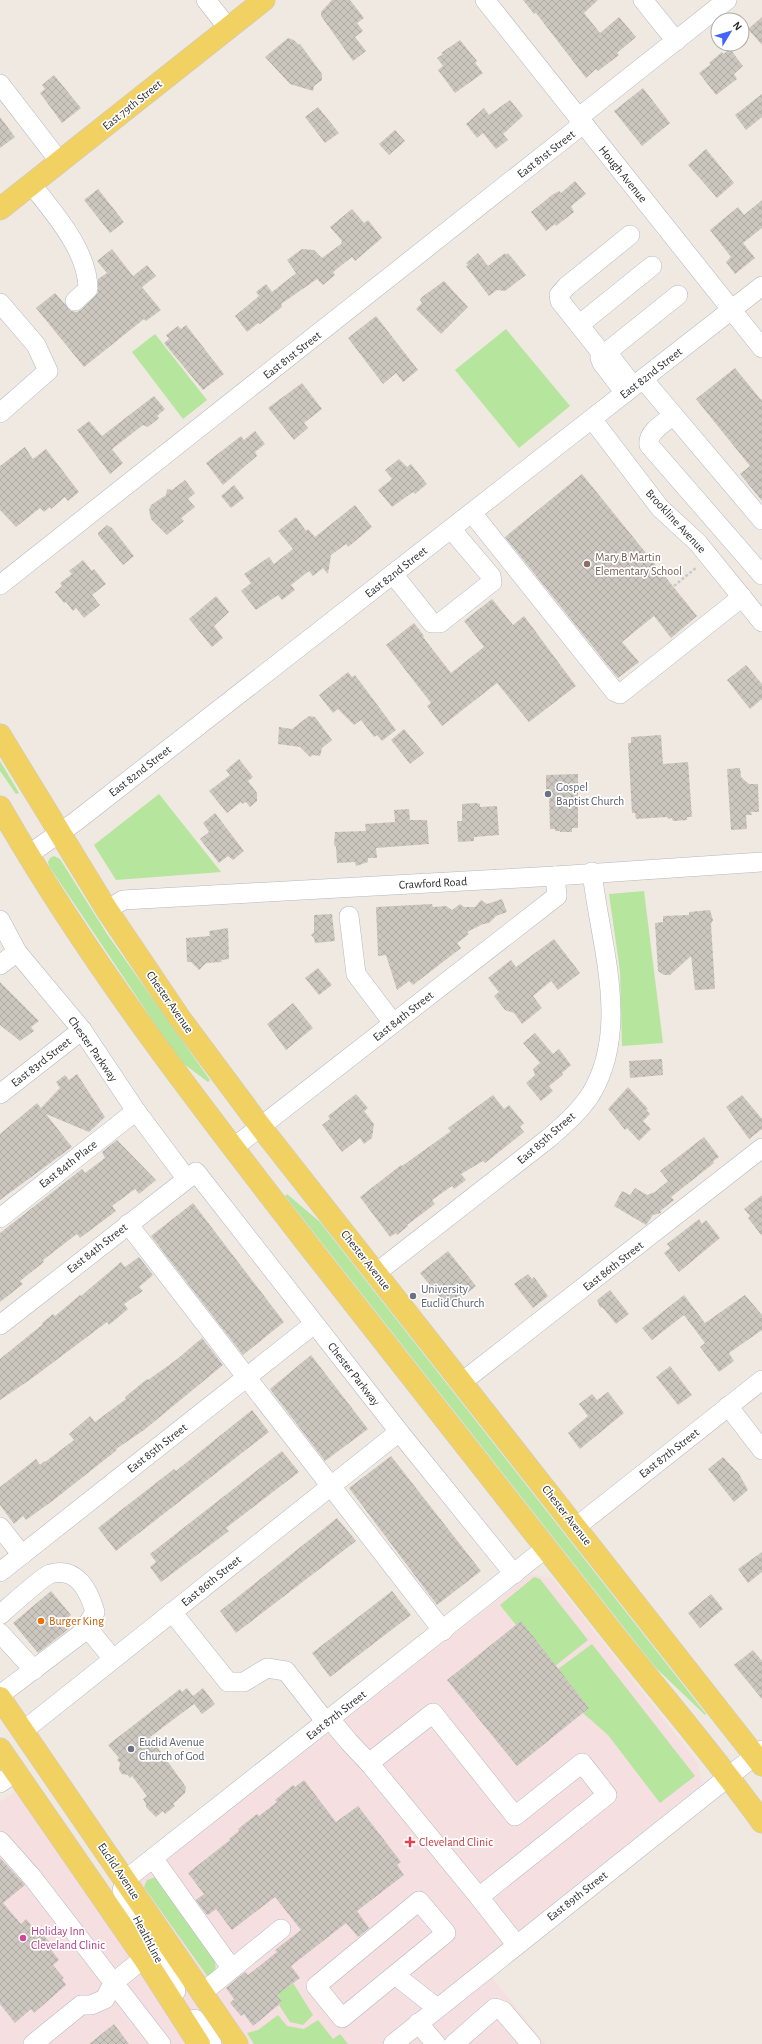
<svg xmlns="http://www.w3.org/2000/svg" width="762" height="2044" viewBox="0 0 762 2044" font-family="'Alegreya Sans',sans-serif">
	<style>
		.medical { fill: #f5dfe0 }
		.grass { fill: #b6e59e }
		.building { fill: url(#building-cross-hatch) }
		.lines { fill: none; stroke-linecap: round; stroke-linejoin: round }
		.minor-casing { stroke: #b4b7c1; stroke-width: 20 }
		.major-casing { stroke: #c9c9c9; stroke-width: 23 }
		.path { stroke: #c9c9c9; stroke-width: 2.5; stroke-dasharray: 3 2; stroke-linecap: butt }
		.minor { stroke: #fff; stroke-width: 19 }
		.major { stroke: #f2d163; stroke-width: 22 }
		.education-dot { fill: #8d6e63; stroke: #fff; stroke-width: 1.5 }
		.worship-dot { fill: #6b7280; stroke: #fff; stroke-width: 1.5 }
		.food-dot { fill: #e8710a; stroke: #fff; stroke-width: 1.5 }
		.health-dot { fill: #e0444e; stroke: #fff; stroke-width: 1.5 }
		.hotel-dot { fill: #d1479c; stroke: #fff; stroke-width: 1.5 }
		.labels { text-anchor: middle; stroke-width: 3.5; stroke-linejoin: round; paint-order: stroke }
		.street-label { font-size: 12px; fill: #2e2e2e; stroke: #fff }
		.education-label { font-size: 12px; fill: #785e54; stroke: #fff; text-anchor: start }
		.worship-label { font-size: 12px; fill: #5b616d; stroke: #fff; text-anchor: start }
		.food-label { font-size: 12px; fill: #c56008; stroke: #fff; text-anchor: start }
		.health-label { font-size: 12px; fill: #be3a42; stroke: #fff; text-anchor: start }
		.hotel-label { font-size: 12px; fill: #b23c85; stroke: #fff; text-anchor: start }
	</style>
	<defs>
		<pattern id="building-cross-hatch" width="8" height="8" patternUnits="userSpaceOnUse"><rect width="8" height="8" fill="#cbc7bf"/><path d="M0 0l8 8M0 8l8-8" fill="none" stroke="#afaba4"/></pattern>
	</defs>
	<rect width="100%" height="100%" fill="#efe9e1"/>
	<polygon class="medical" points="531,1574 552,1578 697,1762 702,1784 480,1962 545,2044 0,2044 0,1802 16,1791 99,1913"/>
	<g class="grass">
		<polygon points="506,329 570,406 519,448 455,370"/>
		<polygon points="155,334 207,400 183,419 132,352"/>
		<polygon points="0,761 19,793 16,794 0,771"/>
		<polygon points="159,794 221,872 116,880 94,845"/>
		<polygon points="54,856 60,859 107,934 210,1080 208,1082 184,1064 163,1036 49,866 48,862 50,858"/>
		<polygon points="644,891 663,1043 622,1046 620,971 609,894"/>
		<polygon points="287,1194 320,1222 706,1714 705,1715 656,1668 643,1652 285,1196"/>
		<polygon points="534,1577 540,1579 588,1640 555,1666 516,1625 500,1605"/>
		<polygon points="592,1644 695,1776 660,1803 608,1735 583,1713 589,1708 558,1669"/>
		<path d="M156,1877L214,1959C217,1968 216,1972 208,1977L146,1890L144,1887L147,1880Z"/>
		<polygon points="286,1983 289,1987 293,1983 313,2015 303,2025 290,2022 279,2005 282,2002 275,1992"/>
		<polygon points="278,2015 287,2026 304,2029 318,2020 333,2039 340,2034 348,2044 254,2044 247,2033 258,2030"/>
	</g>
	<g class="building">
		<polygon points="332,0 350,0 364,18 357,23 363,31 355,37 366,51 353,61 321,16 321,12"/>
		<polygon points="523,0 598,0 584,13 600,33 619,17 636,37 617,53 619,55 598,71 596,69 586,78 536,13 534,14"/>
		<polygon points="762,17 762,45 748,29"/>
		<polygon points="288,38 294,40 299,45 300,44 322,74 322,80 314,86 313,91 290,84 265,57"/>
		<polygon points="460,40 477,61 475,63 483,73 455,93 438,70 443,66 437,58 443,54 441,53"/>
		<polygon points="730,49 743,66 734,74 737,79 716,95 699,73 711,64 709,63 722,52 723,54"/>
		<polygon points="54,75 81,108 62,123 40,93 45,89 42,85"/>
		<polygon points="643,88 670,123 642,146 614,111"/>
		<polygon points="762,94 762,117 746,130 735,115"/>
		<polygon points="510,100 523,116 503,134 508,140 496,149 483,133 477,138 466,124 484,108 489,115"/>
		<polygon points="318,107 339,133 325,143 305,117"/>
		<polygon points="0,117 15,137 0,148"/>
		<polygon points="395,130 405,141 389,155 379,144"/>
		<polygon points="706,149 734,183 717,198 688,165"/>
		<polygon points="575,181 586,194 571,206 574,212 556,226 555,224 546,231 531,212 552,195 559,191 561,193"/>
		<polygon points="98,189 124,222 110,233 84,200"/>
		<polygon points="762,200 762,228 743,243 755,258 735,274 726,262 731,257 710,230 738,207 744,215"/>
		<polygon points="352,209 364,223 368,220 382,238 355,261 352,257 333,272 335,275 323,285 317,279 281,304 282,307 260,324 258,323 247,332 235,316 259,296 256,292 266,284 272,292 295,274 296,273 287,260 302,249 314,250 322,258 341,244 342,241 330,227"/>
		<polygon points="112,249 133,276 147,265 156,276 142,287 161,310 146,321 144,319 84,367 36,308 55,293 71,311 77,312 82,309 98,293 98,279 107,273 97,261"/>
		<polygon points="478,253 488,266 505,253 506,255 508,253 526,275 505,291 497,290 489,296 466,266 468,265 466,263"/>
		<polygon points="444,281 468,307 441,334 416,309 422,303 420,300 422,297"/>
		<polygon points="376,316 418,370 403,382 396,373 383,384 348,338"/>
		<polygon points="186,325 224,374 203,390 164,343 169,339 166,335 178,326 181,329"/>
		<polygon points="735,368 762,401 762,501 740,474 750,466 696,399"/>
		<polygon points="302,383 322,409 304,423 308,428 294,440 268,408"/>
		<polygon points="154,396 165,409 157,416 159,418 148,427 143,425 112,449 123,463 110,474 77,430 89,421 102,436"/>
		<polygon points="255,431 265,444 255,452 257,456 223,485 206,463 241,436 244,440"/>
		<polygon points="25,447 33,459 46,449 79,492 68,501 65,497 51,509 50,507 44,512 40,508 16,527 0,510 0,466"/>
		<polygon points="399,459 407,467 411,464 427,484 415,494 413,492 392,507 378,490 392,479 385,470"/>
		<polygon points="582,474 697,616 671,638 654,616 622,642 639,662 618,678 505,537"/>
		<polygon points="185,480 195,493 188,499 195,507 181,518 184,521 167,535 151,519 149,510 151,505 166,495 167,489 172,490"/>
		<polygon points="234,485 244,498 231,508 221,496"/>
		<polygon points="355,505 372,527 348,547 346,544 331,555 328,574 323,568 313,576 309,571 291,585 295,590 282,600 278,595 256,610 241,591 251,583 244,574 269,557 274,564 293,549 278,531 296,517 306,531 308,529 315,537"/>
		<polygon points="107,525 112,528 134,556 123,565 98,535 98,533"/>
		<polygon points="83,560 92,571 94,569 106,584 92,595 100,605 84,618 76,608 73,611 66,602 64,603 55,592 62,586 60,583 72,574 69,571"/>
		<polygon points="216,596 229,612 214,626 223,638 212,647 189,619"/>
		<polygon points="492,599 513,625 524,616 576,686 529,722 497,683 442,726 427,706 431,703 386,645 414,623 424,636 423,637 451,673 484,647 464,621"/>
		<polygon points="746,665 762,684 762,699 750,709 727,680"/>
		<polygon points="348,672 352,677 355,675 396,730 382,741 377,735 374,737 361,720 354,725 338,709 333,713 319,695"/>
		<polygon points="309,716 315,717 332,740 322,748 320,756 313,755 310,757 300,747 278,744 279,727 292,729"/>
		<polygon points="404,729 424,753 410,764 391,740"/>
		<polygon points="661,735 663,764 688,762 692,817 687,817 687,820 673,821 672,818 668,819 667,817 636,819 635,813 632,813 628,743 631,743 631,737"/>
		<polygon points="239,759 253,777 248,781 257,793 257,801 250,807 246,802 242,804 241,802 227,813 209,791 230,775 226,770"/>
		<polygon points="740,768 741,777 749,784 758,784 759,812 751,812 752,815 746,815 747,829 731,830 727,769"/>
		<polygon points="578,774 578,828 572,828 572,832 560,832 560,831 555,831 555,829 550,829 549,793 546,793 546,775"/>
		<polygon points="476,803 480,804 480,807 497,806 499,835 474,837 474,841 458,842 457,821 462,821 462,804"/>
		<polygon points="409,809 410,820 427,820 429,844 376,848 377,858 368,858 368,862 356,866 355,862 337,863 336,847 334,845 335,832 366,831 365,824 395,822 394,810"/>
		<polygon points="215,813 244,851 233,860 228,856 219,863 200,839 209,832 203,823"/>
		<polygon points="502,899 507,912 496,916 489,923 483,924 467,932 469,934 457,943 461,948 413,985 409,981 397,990 386,955 378,956 376,907 432,904 433,907 446,906 452,910 460,904 464,907 475,907 481,900 487,904"/>
		<polygon points="710,910 713,920 711,924 715,989 695,990 691,956 670,975 664,975 658,971 655,923 663,922 663,916 689,915 689,912"/>
		<polygon points="332,914 335,941 315,943 314,938 311,935 314,932 314,915"/>
		<polygon points="228,928 229,959 221,960 222,962 206,963 199,970 191,962 187,962 186,938 210,936 209,931"/>
		<polygon points="554,939 580,973 558,990 551,981 533,996 542,1008 522,1024 514,1013 505,1010 494,996 499,992 488,978 511,960 516,967"/>
		<polygon points="318,968 332,985 319,995 305,978"/>
		<polygon points="0,982 39,1021 31,1027 34,1031 20,1041 0,1025"/>
		<polygon points="293,1003 313,1028 286,1050 267,1024"/>
		<polygon points="535,1033 553,1054 559,1049 571,1065 562,1073 563,1075 549,1086 553,1091 541,1101 526,1083 535,1075 533,1069 540,1063 523,1043"/>
		<polygon points="662,1059 663,1075 630,1078 629,1061"/>
		<polygon points="77,1074 105,1117 89,1132 46,1114 72,1147 0,1200 0,1134 37,1103 41,1108 60,1088 56,1082 65,1075 69,1080"/>
		<polygon points="628,1087 648,1109 646,1110 650,1114 643,1121 651,1129 639,1141 627,1128 625,1130 608,1109"/>
		<polygon points="356,1094 368,1108 364,1111 374,1124 372,1138 364,1144 360,1138 342,1152 322,1125 330,1119 328,1116"/>
		<polygon points="493,1095 504,1109 509,1105 524,1123 520,1127 524,1132 485,1163 483,1161 461,1174 466,1180 454,1189 452,1186 432,1200 435,1204 407,1225 408,1226 397,1235 396,1233 390,1237 360,1197 401,1165 402,1166 451,1131 448,1128"/>
		<polygon points="742,1095 762,1119 762,1129 749,1139 726,1107"/>
		<polygon points="704,1137 719,1157 713,1161 714,1163 671,1197 674,1200 660,1211 661,1213 653,1215 646,1225 614,1206 622,1191 630,1195 635,1188 647,1195 655,1192 668,1181 660,1171"/>
		<polygon points="117,1140 156,1180 139,1194 135,1189 112,1206 116,1211 80,1238 77,1234 43,1260 44,1262 20,1281 23,1284 0,1302 0,1233 82,1169 85,1173 105,1158 102,1152"/>
		<polygon points="762,1195 762,1236 748,1218 750,1216 744,1209"/>
		<polygon points="193,1203 284,1322 243,1355 151,1236"/>
		<polygon points="699,1219 702,1224 706,1220 720,1238 679,1272 664,1253 670,1248 667,1244"/>
		<polygon points="448,1251 476,1286 448,1308 420,1273"/>
		<polygon points="139,1257 153,1275 139,1287 143,1291 124,1304 128,1309 109,1325 107,1322 31,1379 0,1400 0,1359 43,1324 42,1323 53,1314 55,1316 80,1295 81,1296 121,1262 125,1267"/>
		<polygon points="528,1274 532,1279 534,1277 548,1296 533,1308 514,1284"/>
		<polygon points="610,1290 629,1314 616,1324 603,1308 600,1307 597,1300"/>
		<polygon points="684,1295 705,1323 745,1295 762,1315 762,1330 729,1353 734,1361 719,1372 700,1347 705,1343 684,1315 652,1340 642,1328"/>
		<polygon points="202,1338 223,1365 144,1430 116,1449 117,1450 55,1499 26,1520 23,1516 14,1524 0,1505 0,1487 36,1459 40,1465 44,1461 45,1462 74,1440 69,1434 90,1416 95,1422 126,1399 125,1397 147,1379 148,1380 176,1360"/>
		<polygon points="311,1355 368,1429 325,1461 270,1389"/>
		<polygon points="670,1366 692,1395 678,1405 656,1377"/>
		<polygon points="608,1392 624,1413 580,1449 568,1433 588,1416 579,1404 592,1394 597,1400"/>
		<polygon points="252,1410 269,1432 116,1551 98,1528 174,1469 176,1471"/>
		<polygon points="282,1451 299,1472 226,1528 229,1531 161,1582 150,1567 156,1562 150,1554"/>
		<polygon points="391,1456 481,1571 437,1605 349,1488"/>
		<polygon points="723,1457 739,1474 748,1490 734,1502 708,1469"/>
		<polygon points="337,1518 356,1541 236,1633 220,1611"/>
		<polygon points="762,1552 762,1572 748,1583 738,1569"/>
		<polygon points="51,1591 71,1615 65,1620 71,1627 38,1653 13,1623"/>
		<polygon points="392,1591 411,1615 330,1677 312,1653"/>
		<polygon points="711,1594 723,1609 700,1628 688,1613"/>
		<polygon points="521,1621 589,1708 517,1766 447,1680"/>
		<polygon points="753,1650 762,1661 762,1699 734,1665"/>
		<polygon points="187,1688 193,1696 203,1688 215,1704 202,1714 194,1704 150,1737 186,1787 185,1793 173,1804 175,1806 165,1814 163,1811 156,1817 146,1807 146,1804 143,1799 147,1796 132,1776 130,1778 128,1775 122,1774 119,1770 120,1763 117,1760 119,1758 108,1745 180,1689 182,1692"/>
		<polygon points="304,1780 336,1822 358,1806 401,1862 397,1865 404,1875 357,1911 369,1928 358,1937 346,1923 291,1966 300,1978 277,1995 282,2002 253,2026 244,2014 241,2016 230,2003 234,1999 226,1988 245,1972 248,1975 277,1952 275,1950 301,1930 275,1897 232,1930 216,1909 208,1915 206,1914 196,1900 204,1894 188,1873 230,1840 229,1839 239,1831 238,1829 257,1814 259,1816 277,1802 275,1800 293,1785 295,1787"/>
		<polygon points="0,1858 25,1885 3,1903 21,1924 26,1919 34,1928 36,1926 55,1949 52,1951 59,1960 53,1965 64,1978 62,1979 66,1985 34,2013 31,2009 15,2023 0,2004"/>
		<polygon points="114,2024 129,2044 89,2044"/>
	</g>
	<g class="lines">
		<defs>
			<g id="minor">
				<polyline points="206,0 228,28"/>
				<polyline points="485,0 762,348"/>
				<polyline points="643,0 676,41"/>
				<polyline points="0,84 60,162"/>
				<polyline points="578,118 727,0"/>
				<path d="M32,185C54,213 88,251 88,289L75,301"/>
				<polyline points="0,303 36,345 48,371 0,413"/>
				<polyline points="579,325 652,266"/>
				<polyline points="607,352 678,295"/>
				<polyline points="603,355 560,301 559,295 567,286 630,235"/>
				<polyline points="643,379 762,520"/>
				<polyline points="625,393 602,363 600,358 607,352 633,386"/>
				<path d="M673,416C664,423 647,432 649,445L762,575"/>
				<polyline points="592,419 660,508 698,543 762,622"/>
				<polyline points="472,513 615,692 620,694 742,597"/>
				<polyline points="393,574 432,623 440,623 492,582 491,576 451,529"/>
				<polyline points="0,585 583,124"/>
				<polyline points="28,855 75,822 762,286"/>
				<polyline points="107,910 123,900 555,876 762,862"/>
				<polyline points="349,916 356,974 393,1023"/>
				<polyline points="0,920 17,952 82,1030 136,1111 186,1178"/>
				<polyline points="0,965 17,952"/>
				<polyline points="0,1094 82,1030"/>
				<polyline points="233,1148 557,896 555,876"/>
				<polyline points="0,1218 136,1111"/>
				<polyline points="128,1224 443,1631"/>
				<path d="M376,1273L549,1138C564,1125 580,1111 591,1094C631,1027 600,944 592,872"/>
				<polyline points="0,1325 196,1172 404,1438 514,1574"/>
				<polyline points="462,1382 762,1148"/>
				<polyline points="728,1406 762,1450"/>
				<polyline points="0,1527 22,1555"/>
				<polyline points="576,1527 762,1380"/>
				<polyline points="0,1572 314,1324"/>
				<polyline points="172,1612 228,1682 244,1682 267,1668 286,1671 326,1722"/>
				<path d="M0,1615C9,1607 42,1577 50,1574C77,1566 89,1591 95,1612L82,1633L0,1695"/>
				<polyline points="86,1626 113,1659"/>
				<polyline points="0,1633 34,1670"/>
				<polyline points="330,1719 349,1742 369,1763 433,1713 515,1816 582,1763 607,1795 479,1897 516,1944"/>
				<polyline points="23,1731 399,1432"/>
				<polyline points="369,1763 479,1897"/>
				<polyline points="0,1783 16,1772"/>
				<polyline points="0,1841 32,1877 161,2044"/>
				<polyline points="153,1858 232,1969"/>
				<polyline points="125,1880 546,1548"/>
				<polyline points="122,1890 176,1991"/>
				<polygon points="419,1901 446,1933 342,2018 316,1986"/>
				<polyline points="395,1975 437,2008"/>
				<polyline points="202,1993 281,1929"/>
				<polyline points="195,2019 212,2044"/>
				<polyline points="418,2023 436,2044"/>
				<polyline points="33,2044 81,2005 91,2005 105,1999 113,1983 144,1958"/>
				<polyline points="393,2044 762,1750"/>
				<polyline points="454,2044 495,2008 503,2011 531,2044"/>
			</g>
			<g id="major">
				<polyline points="0,209 264,0"/>
				<polyline points="0,735 107,910 179,1017 260,1126 762,1765"/>
				<path d="M0,807C91,966 204,1111 316,1255C413,1379 510,1503 608,1627C659,1692 714,1755 762,1822"/>
				<polyline points="0,1698 237,2044"/>
				<polyline points="0,1749 144,1958 199,2044"/>
			</g>
		</defs>
		<use href="#minor" class="minor-casing"/>
		<use href="#major" class="major-casing"/>
		<polyline class="path" points="674,586 697,567"/>
		<use href="#minor" class="minor"/>
		<use href="#major" class="major"/>
	</g>
	<circle class="education-dot" cx="587" cy="564" r="4"/>
	<g class="worship-dot">
		<circle cx="548" cy="794" r="4"/>
		<circle cx="413" cy="1296" r="4"/>
		<circle cx="131" cy="1749" r="4"/>
	</g>
	<circle class="food-dot" cx="41" cy="1621" r="4"/>
	<path class="health-dot" d="M408 1836h4v4h4v4h-4v4h-4v-4h-4v-4h4z"/>
	<circle class="hotel-dot" cx="23" cy="1938" r="4"/>
	<g class="labels">
		<g class="street-label">
			<text transform="translate(132 105) rotate(-39)" y="4">East 79th Street</text>
			<text transform="translate(546 154) rotate(-38)" y="4">East 81st Street</text>
			<text transform="translate(623 174) rotate(51)" y="4">Hough Avenue</text>
			<text transform="translate(292 355) rotate(-38)" y="4">East 81st Street</text>
			<text transform="translate(651 373) rotate(-38)" y="4">East 82nd Street</text>
			<text transform="translate(676 521) rotate(47)" y="4">Brookline Avenue</text>
			<text transform="translate(396 572) rotate(-38)" y="4">East 82nd Street</text>
			<text transform="translate(140 771) rotate(-38)" y="4">East 82nd Street</text>
			<text transform="translate(433 883) rotate(-3)" y="4">Crawford Road</text>
			<text transform="translate(170 1002) rotate(55)" y="4">Chester Avenue</text>
			<text transform="translate(403 1016) rotate(-38)" y="4">East 84th Street</text>
			<text transform="translate(93 1049) rotate(55)" y="4">Chester Parkway</text>
			<text transform="translate(41 1062) rotate(-38)" y="4">East 83rd Street</text>
			<text transform="translate(546 1138) rotate(-41)" y="4">East 85th Street</text>
			<text transform="translate(68 1164) rotate(-38)" y="4">East 84th Place</text>
			<text transform="translate(97 1248) rotate(-38)" y="4">East 84th Street</text>
			<text transform="translate(366 1260) rotate(52)" y="4">Chester Avenue</text>
			<text transform="translate(613 1266) rotate(-38)" y="4">East 86th Street</text>
			<text transform="translate(354 1374) rotate(52)" y="4">Chester Parkway</text>
			<text transform="translate(157 1448) rotate(-38)" y="4">East 85th Street</text>
			<text transform="translate(669 1453) rotate(-38)" y="4">East 87th Street</text>
			<text transform="translate(567 1515) rotate(52)" y="4">Chester Avenue</text>
			<text transform="translate(211 1581) rotate(-39)" y="4">East 86th Street</text>
			<text transform="translate(336 1715) rotate(-38)" y="4">East 87th Street</text>
			<text transform="translate(119 1871) rotate(56)" y="4">Euclid Avenue</text>
			<text transform="translate(577 1896) rotate(-38)" y="4">East 89th Street</text>
			<text transform="translate(148 1939) rotate(62)" y="4">HealthLine</text>
		</g>
		<g class="education-label">
			<text x="595" y="561">Mary B Martin<tspan x="595" dy="14">Elementary School</tspan></text>
		</g>
		<g class="worship-label">
			<text x="556" y="791">Gospel<tspan x="556" dy="14">Baptist Church</tspan></text>
			<text x="421" y="1293">University<tspan x="421" dy="14">Euclid Church</tspan></text>
			<text x="139" y="1746">Euclid Avenue<tspan x="139" dy="14">Church of God</tspan></text>
		</g>
		<g class="food-label">
			<text x="49" y="1625">Burger King</text>
		</g>
		<g class="health-label">
			<text x="419" y="1846">Cleveland Clinic</text>
		</g>
		<g class="hotel-label">
			<text x="31" y="1935">Holiday Inn<tspan x="31" dy="14">Cleveland Clinic</tspan></text>
		</g>
	</g>
	<g transform="translate(730 32) rotate(52)"><circle r="19" fill="#ffffff" stroke="#ababab"/>
	<path d="M0-3L7 15L0 10L-7 15Z" fill="#4264fb"/>
	<text y="-6" font-size="11" font-weight="bold" text-anchor="middle" fill="#2e2e2e">N</text>
	</g>
</svg>
